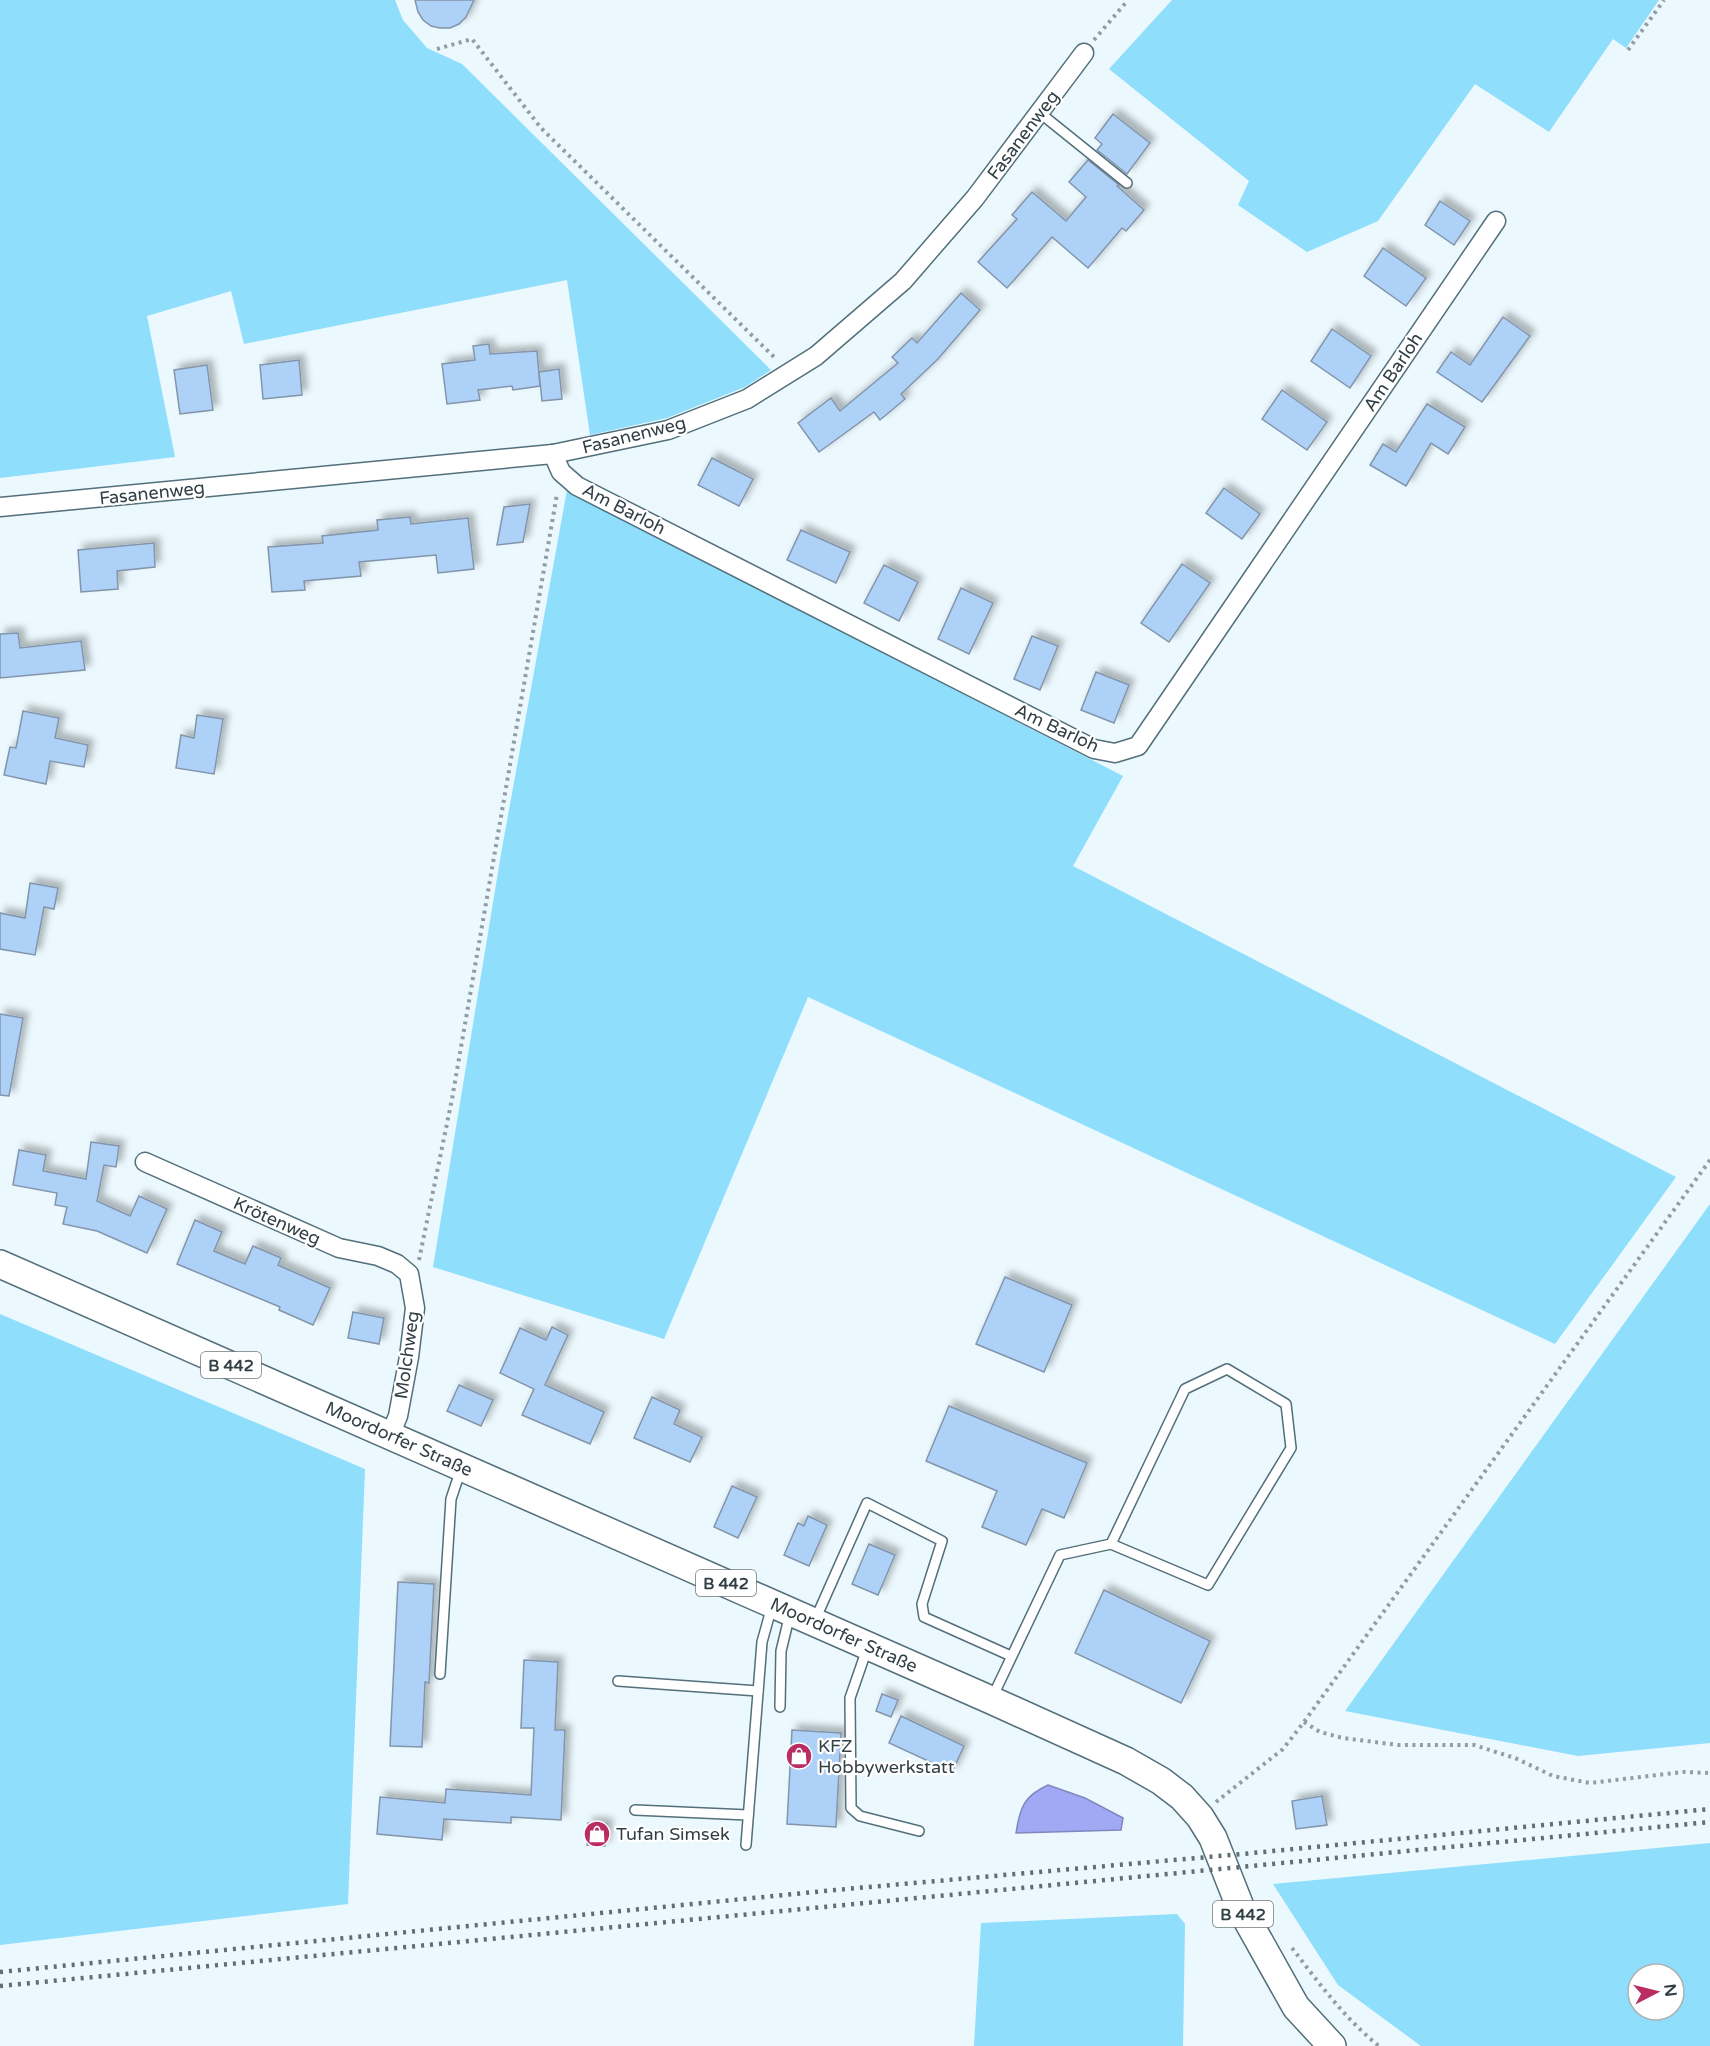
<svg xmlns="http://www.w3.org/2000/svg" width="1710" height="2046" viewBox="0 0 1710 2046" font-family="'Varela Round',sans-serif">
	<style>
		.green { fill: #8edefc; fill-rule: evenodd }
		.water { fill: #a1a8f4; stroke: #8088bf; stroke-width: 1.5 }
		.building { fill: #aed1f8; stroke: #8395ab; stroke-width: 1.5; filter: url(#shadow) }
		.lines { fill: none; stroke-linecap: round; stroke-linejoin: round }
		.service-casing { stroke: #526f7a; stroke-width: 12 }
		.minor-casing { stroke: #526f7a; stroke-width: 21 }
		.primary-casing { stroke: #526f7a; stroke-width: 30 }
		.path { stroke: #909da2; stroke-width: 4; stroke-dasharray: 3 4.5; stroke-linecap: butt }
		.service { stroke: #fff; stroke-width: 9 }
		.minor { stroke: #fff; stroke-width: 18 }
		.primary { stroke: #fff; stroke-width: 27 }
		.rail { stroke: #606d72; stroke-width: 4.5; stroke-dasharray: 3 6; stroke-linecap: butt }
		.labels { text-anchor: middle; stroke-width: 4.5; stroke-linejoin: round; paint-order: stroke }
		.shield { fill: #fff; stroke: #70797c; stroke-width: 1.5 }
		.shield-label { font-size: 16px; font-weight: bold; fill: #323f44 }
		.street-label { font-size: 18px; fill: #323f44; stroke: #fff }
		.poi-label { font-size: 18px; fill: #323f44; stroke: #fff; text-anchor: start }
	</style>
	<defs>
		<filter id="shadow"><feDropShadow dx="5.5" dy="-5.5" stdDeviation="3" flood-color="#0004"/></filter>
	</defs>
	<rect width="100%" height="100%" fill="#ebf8fd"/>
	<g class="green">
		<polygon points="0,0 395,0 403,20 427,48 462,64 771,370 745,387 667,418 590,435 567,280 244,344 231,291 147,316 175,457 0,478"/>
		<polygon points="1172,0 1659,0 1626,48 1613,39 1549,132 1475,84 1378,221 1307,252 1238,205 1249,181 1109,69"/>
		<polygon points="567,490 1123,776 1073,866 1676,1177 1555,1344 808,997 664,1339 433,1267 501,854"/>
		<polygon points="1710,1204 1710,1743 1578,1756 1345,1711"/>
		<polygon points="0,1314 365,1469 348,1904 0,1945"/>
		<path d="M1710,1843V2046H1421L1338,1985L1273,1884ZM1638,1974H1674V2010H1638Z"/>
		<polygon points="1177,1914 1185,1924 1183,2046 974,2046 981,1923"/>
	</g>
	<path class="water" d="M1048,1785L1085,1798L1123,1818L1121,1830L1016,1833C1020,1807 1024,1796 1048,1785Z"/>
	<g class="building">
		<polygon points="415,0 474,0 466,17 459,24 450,28 440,28 431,26 423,20 418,12"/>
		<polygon points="1113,114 1150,143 1127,174 1097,150 1102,144 1095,138"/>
		<polygon points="1088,160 1119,185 1117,186 1144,210 1126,231 1122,228 1088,268 1052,237 1007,288 978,262 1017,219 1012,215 1032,192 1066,221 1086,197 1069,182"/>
		<polygon points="1440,201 1470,221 1454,245 1425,225"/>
		<polygon points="1383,248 1426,278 1406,306 1364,276"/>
		<polygon points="961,293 980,310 938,359 901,394 905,399 880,420 874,412 819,452 798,423 831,398 840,411 898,363 892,357 912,338 917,343"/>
		<polygon points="1503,317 1530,336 1482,402 1437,372 1451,352 1470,365"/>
		<polygon points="1332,329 1371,356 1350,388 1311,361"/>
		<polygon points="489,344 490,354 537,351 540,386 513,390 512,386 478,390 480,400 447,404 442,364 475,360 473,346"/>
		<polygon points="299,360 302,395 263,399 260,365"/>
		<polygon points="207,365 213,410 180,414 174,370"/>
		<polygon points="559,369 562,399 542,401 539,372"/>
		<polygon points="1282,390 1327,422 1307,450 1262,419"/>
		<polygon points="1427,404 1465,427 1448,454 1431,443 1406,486 1370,465 1383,444 1396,452"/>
		<polygon points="712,458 753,479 739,506 698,485"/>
		<polygon points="1224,488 1260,514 1242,539 1206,513"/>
		<polygon points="530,504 523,542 497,545 504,507"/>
		<polygon points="410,517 411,524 468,518 474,569 438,573 436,555 359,562 361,576 304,581 305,590 272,592 268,547 323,543 322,536 378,530 377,520"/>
		<polygon points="801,530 850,552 836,583 787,560"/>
		<polygon points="154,543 155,567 117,571 118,589 81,592 78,550"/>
		<polygon points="1182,564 1210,583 1169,642 1141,623"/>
		<polygon points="884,565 918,582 899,621 864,603"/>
		<polygon points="961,588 993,603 969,654 938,639"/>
		<polygon points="18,633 20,648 81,641 85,670 0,678 0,634"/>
		<polygon points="1032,636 1058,646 1040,690 1014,679"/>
		<polygon points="1096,672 1129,685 1114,723 1081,710"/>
		<polygon points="23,711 59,718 55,738 88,745 84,767 50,761 46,784 4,775 10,747 16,748"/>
		<polygon points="197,715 223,719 214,774 176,768 181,735 194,738"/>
		<polygon points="30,883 58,888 54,909 44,907 35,955 0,949 0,913 25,918"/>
		<polygon points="0,1014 23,1018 9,1096 0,1095"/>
		<polygon points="91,1142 119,1146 116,1167 104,1165 97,1201 130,1216 139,1196 167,1209 147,1253 97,1231 63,1224 67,1207 55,1205 57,1193 13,1185 19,1150 46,1155 43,1171 86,1179"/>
		<polygon points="195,1220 222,1232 214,1251 245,1264 253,1246 281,1258 278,1265 330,1288 313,1325 279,1310 280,1307 177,1264"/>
		<polygon points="1005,1277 1072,1305 1044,1372 976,1344"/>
		<polygon points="353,1312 384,1318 379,1344 348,1338"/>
		<polygon points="552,1327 568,1335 545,1385 604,1412 590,1444 522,1415 534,1389 500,1373 520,1328 546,1340"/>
		<polygon points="459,1385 493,1400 481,1426 447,1411"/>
		<polygon points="652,1397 680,1410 674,1424 702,1437 690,1462 634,1438"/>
		<polygon points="949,1406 1087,1463 1064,1518 1042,1509 1026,1545 982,1527 997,1491 926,1461"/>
		<polygon points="732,1486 757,1497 738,1538 714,1527"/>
		<polygon points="808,1516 827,1525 809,1566 784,1555 798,1523 804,1526"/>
		<polygon points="869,1544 895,1555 878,1595 852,1584"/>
		<polygon points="398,1582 434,1584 429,1683 425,1682 422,1747 390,1746"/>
		<polygon points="1104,1590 1210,1641 1181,1703 1075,1653"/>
		<polygon points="524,1660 558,1662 555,1730 565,1730 561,1820 511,1817 511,1823 444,1819 442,1840 377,1834 380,1797 445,1803 446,1789 531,1795 534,1728 521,1728"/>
		<polygon points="882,1694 898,1700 891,1717 876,1711"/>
		<polygon points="901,1716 964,1746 952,1772 889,1743"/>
		<polygon points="792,1730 841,1733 836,1827 787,1824"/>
		<polygon points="1322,1796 1327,1825 1296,1829 1292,1801"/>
		<polygon points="588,1823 607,1824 605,1846 587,1845"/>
	</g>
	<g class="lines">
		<defs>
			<g id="service">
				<polyline points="1040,113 1127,183"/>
				<polyline points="815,1620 867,1503 942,1541 922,1604 924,1617 1011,1656"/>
				<polyline points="867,1649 850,1698 851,1808 860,1816 919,1831"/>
				<polyline points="440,1674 451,1499 461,1469"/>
				<polyline points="618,1681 758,1691"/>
				<polyline points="992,1698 1060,1555 1111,1544 1208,1585 1291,1448 1286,1404 1227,1369 1185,1389 1111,1544"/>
				<polyline points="780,1707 781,1651 790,1614"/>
				<polyline points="635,1810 748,1815"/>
				<polyline points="746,1845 762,1642 772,1606"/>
			</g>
			<g id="minor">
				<polyline points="553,454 561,472 577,486 1094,749 1115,753 1138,746 1496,221"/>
				<polyline points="0,507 553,454 668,430 747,399 816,356 903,281 975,198 1084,53"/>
				<polyline points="145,1162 339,1248 378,1256 397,1264 409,1274 415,1308 409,1357 398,1416 390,1435"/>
			</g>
			<polyline id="primary" points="0,1264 991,1700 1126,1761 1161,1781 1182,1797 1200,1817 1213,1838 1241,1909 1296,2007 1332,2046"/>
		</defs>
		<use href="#service" class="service-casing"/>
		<use href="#minor" class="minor-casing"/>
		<use href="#primary" class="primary-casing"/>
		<g class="path">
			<polyline points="1094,40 1128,0"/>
			<polyline points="437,49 472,39 541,128 776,359"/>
			<polyline points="1628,50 1664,0"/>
			<polyline points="419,1260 452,1099 557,494"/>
			<polyline points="1304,1722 1320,1732 1343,1738 1398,1745 1474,1745 1515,1758 1553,1776 1590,1783 1683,1772 1710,1773"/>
			<polyline points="1216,1802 1283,1749 1304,1722 1710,1160"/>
			<path d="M1292,1948C1319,1983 1345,2019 1379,2046"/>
		</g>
		<use href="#service" class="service"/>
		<use href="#minor" class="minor"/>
		<use href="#primary" class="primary"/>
		<g class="rail">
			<polyline points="0,1972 835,1890 1242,1854 1710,1809"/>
			<polyline points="0,1986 1710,1822"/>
		</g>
	</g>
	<defs>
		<symbol id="shop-disc" viewBox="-11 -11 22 22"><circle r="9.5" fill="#b92d63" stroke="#fff"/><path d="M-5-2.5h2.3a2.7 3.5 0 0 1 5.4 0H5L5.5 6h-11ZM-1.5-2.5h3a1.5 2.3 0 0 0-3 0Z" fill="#fff"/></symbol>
	</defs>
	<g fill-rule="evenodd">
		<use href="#shop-disc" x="784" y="1741" width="30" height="30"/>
		<use href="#shop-disc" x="582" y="1819" width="30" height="30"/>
	</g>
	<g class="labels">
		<g class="shield">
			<rect x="201" y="1352" width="60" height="26" rx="4.5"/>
			<rect x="696" y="1570" width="60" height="26" rx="4.5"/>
			<rect x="1213" y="1901" width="60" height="26" rx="4.5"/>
		</g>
		<g class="shield-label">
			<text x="231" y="1371">B 442</text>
			<text x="726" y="1589">B 442</text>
			<text x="1243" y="1920">B 442</text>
		</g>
		<g class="street-label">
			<text transform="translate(1023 135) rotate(-53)" y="6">Fasanenweg</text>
			<text transform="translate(1393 372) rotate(-56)" y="6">Am Barloh</text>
			<text transform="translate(634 435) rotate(-14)" y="6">Fasanenweg</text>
			<text transform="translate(152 493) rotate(-6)" y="6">Fasanenweg</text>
			<text transform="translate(624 509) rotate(27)" y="6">Am Barloh</text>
			<text transform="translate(1057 728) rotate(25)" y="6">Am Barloh</text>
			<text transform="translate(277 1221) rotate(24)" y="6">Krötenweg</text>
			<text transform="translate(407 1355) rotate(-82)" y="6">Molchweg</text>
			<text transform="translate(399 1439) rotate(24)" y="6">Moordorfer Straße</text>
			<text transform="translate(844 1635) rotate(24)" y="6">Moordorfer Straße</text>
		</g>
		<g class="poi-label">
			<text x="818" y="1752">KFZ<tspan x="818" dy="21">Hobbywerkstatt</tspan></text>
			<text x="616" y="1840">Tufan Simsek</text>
		</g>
	</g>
	<g transform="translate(1656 1992) rotate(83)"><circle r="28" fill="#ffffff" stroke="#adb2b4" stroke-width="1.5"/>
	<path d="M0-4.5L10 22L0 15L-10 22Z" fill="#b92d63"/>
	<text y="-9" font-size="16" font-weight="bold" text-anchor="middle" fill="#323f44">N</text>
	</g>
</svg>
